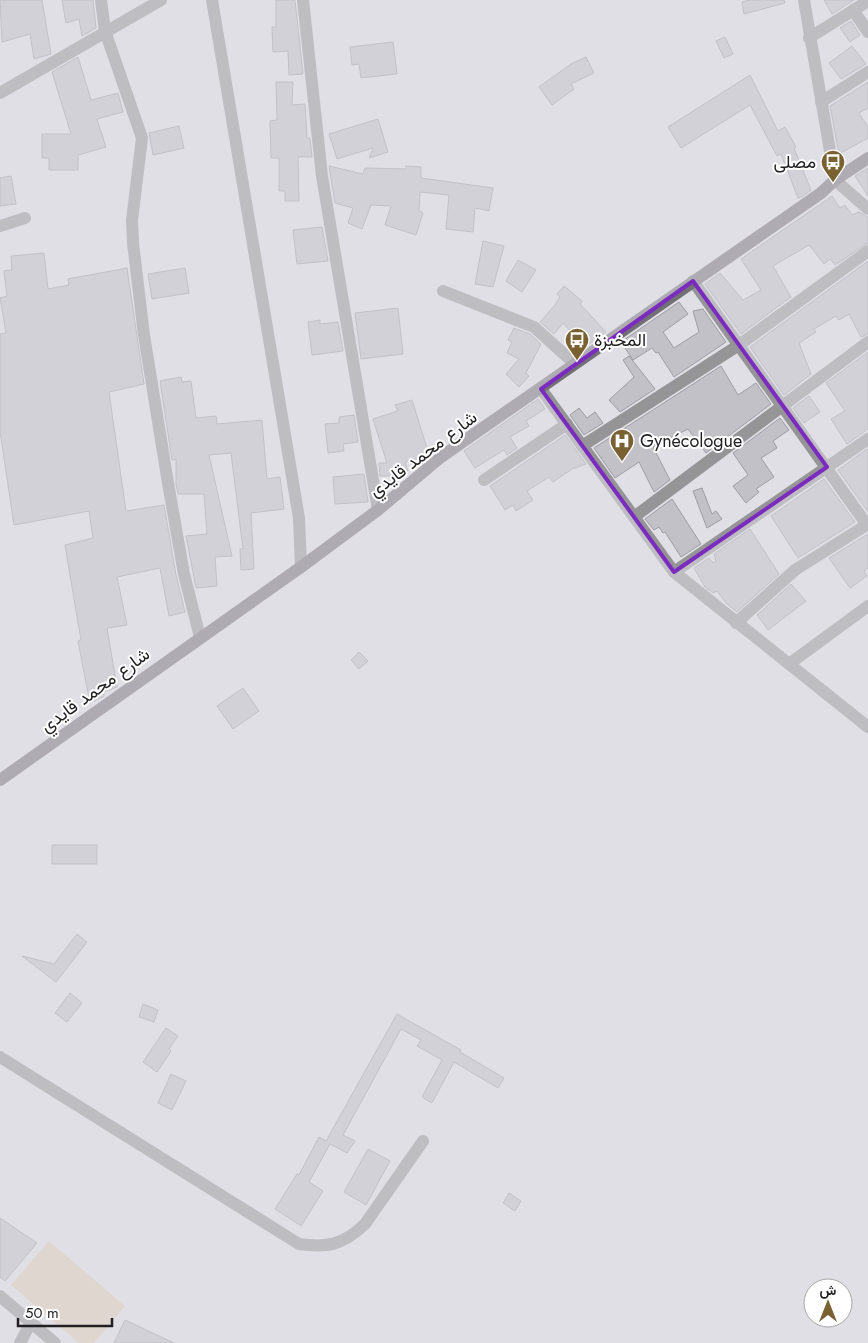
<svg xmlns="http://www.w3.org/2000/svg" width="868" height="1343" viewBox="0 0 868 1343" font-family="Jost,Vazirmatn,sans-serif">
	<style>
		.green { fill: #ddceb3 }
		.building { fill: #c2c1c8; stroke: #9e9da4 }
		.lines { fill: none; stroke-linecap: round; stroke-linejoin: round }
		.minor { stroke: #959497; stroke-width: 12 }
		.secondary { stroke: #717074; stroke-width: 12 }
		.marked { fill: none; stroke: #7b2cbf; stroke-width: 4; stroke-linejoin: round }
		.labels { text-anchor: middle; stroke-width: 4; stroke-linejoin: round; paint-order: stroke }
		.poi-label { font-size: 18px; fill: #201f22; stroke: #fff; text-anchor: start }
		.street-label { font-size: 18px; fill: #201f22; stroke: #fff }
	</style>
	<rect width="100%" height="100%" fill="#e0dfe6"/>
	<polygon class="green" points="49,1241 125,1306 94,1343 79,1343 11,1285"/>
	<g class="building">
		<polygon points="0,0 42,0 51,54 34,59 30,34 2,42"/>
		<polygon points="62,0 93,0 96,28 82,36 79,19 66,23"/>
		<polygon points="276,0 295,0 303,74 289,75 288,51 273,52 272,27 276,27"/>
		<polygon points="749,0 784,0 785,3 744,14 742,2"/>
		<polygon points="824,0 854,0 832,14"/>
		<polygon points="851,21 860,35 850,42 840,28"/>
		<polygon points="725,37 733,54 724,58 716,41"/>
		<polygon points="393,42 397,74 361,78 359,64 352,65 350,47"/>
		<polygon points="852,46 866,64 841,79 829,63"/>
		<polygon points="78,57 91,100 118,93 123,112 97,119 106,147 78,155 78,170 49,170 49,158 42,158 42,134 71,134 52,72"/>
		<polygon points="586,57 594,73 571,84 574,89 552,105 539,87 571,64"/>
		<polygon points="750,75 778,131 785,127 796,147 794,148 811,190 803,196 798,198 781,154 777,156 750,105 681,148 668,127"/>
		<polygon points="276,82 293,82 292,105 305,104 307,138 310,138 312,157 298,157 299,201 285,201 285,191 279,191 279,158 271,158 270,121 277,120"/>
		<polygon points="868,82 868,108 859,113 868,127 868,138 839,154 830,106"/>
		<polygon points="378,119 388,152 369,158 373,148 337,159 329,134"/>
		<polygon points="179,126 184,148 153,155 149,133"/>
		<polygon points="329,166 363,174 365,168 406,169 406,166 421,167 421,178 493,188 489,211 475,208 473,232 446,229 449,195 420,192 419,211 423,213 416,235 385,225 391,206 371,205 362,229 348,223 353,208 335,203"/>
		<polygon points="868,168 868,196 855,176"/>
		<polygon points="11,176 16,204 0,206 0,178"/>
		<polygon points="832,196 840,208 845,205 852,215 859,212 868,217 868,243 835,265 830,259 824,264 809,245 773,266 791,297 741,334 705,284 720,273 743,300 761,290 741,259"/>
		<polygon points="322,227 328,261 297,264 293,230"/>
		<polygon points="483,241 504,246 493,287 475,284"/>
		<polygon points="44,253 48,289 69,285 68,279 127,268 144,384 109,392 126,511 164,505 176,575 185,612 169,616 160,568 117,577 127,625 107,628 117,687 104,692 104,696 90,703 78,641 81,640 65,545 93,538 89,511 14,525 0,431 0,334 6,333 0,298 7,296 4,271 12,270 11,256"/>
		<polygon points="518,260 536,270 522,292 506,281"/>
		<polygon points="868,261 868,334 861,337 849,314 839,320 836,316 814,329 816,332 799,343 811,374 784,395 750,347"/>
		<polygon points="185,268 189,293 152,299 148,274"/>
		<polygon points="564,286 582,301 580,304 606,332 585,347 563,323 554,334 540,322 555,305 560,297 557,294"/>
		<polygon points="679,302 688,314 663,332 674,348 699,332 693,311 703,309 726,342 674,377 658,352 656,353 652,348 633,360 621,342"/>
		<polygon points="398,308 403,354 361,359 355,313"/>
		<polygon points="320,320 320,324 338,322 343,351 312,355 308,322"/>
		<polygon points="514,328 530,334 541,344 526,373 529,376 519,387 506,374 519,359 507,353 512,342 508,340"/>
		<polygon points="868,352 868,429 847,444 831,419 845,411 826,383"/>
		<polygon points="629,356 655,389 620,412 609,400 634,377 623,360"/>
		<polygon points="721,366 738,395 756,383 771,404 706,453 688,429 653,447 670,480 654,492 639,462 615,478 594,448"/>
		<polygon points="181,377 182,382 191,381 196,418 216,416 217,424 262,420 267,479 280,477 284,509 251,513 254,569 241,570 240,549 243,549 231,453 209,455 232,556 215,557 217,586 196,588 186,536 207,534 204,494 178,494 176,484 176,459 172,460 160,381"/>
		<polygon points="809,396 820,412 804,423 793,408"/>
		<polygon points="538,399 545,409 526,421 529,426 510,437 517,448 507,455 504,450 475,468 464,451"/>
		<polygon points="412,400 429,455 405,462 408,471 391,476 380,476 379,463 387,463 373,419 398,411 395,405"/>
		<polygon points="579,408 587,418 595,412 603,423 584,435 570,415"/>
		<polygon points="354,415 358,442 343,444 344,451 328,453 325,424 339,423 339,417"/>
		<polygon points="780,418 789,430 773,441 777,448 761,458 774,477 756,489 759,492 746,503 733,486 748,475 733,453"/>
		<polygon points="565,435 586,464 572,469 553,482 549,477 527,491 533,500 516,511 513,505 505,510 490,486"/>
		<polygon points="867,449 868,450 868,512 838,470"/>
		<polygon points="364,474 368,502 335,504 333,477"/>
		<polygon points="824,479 855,522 798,558 771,516"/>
		<polygon points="702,488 712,514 716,511 722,519 707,528 693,491"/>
		<polygon points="672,499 701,544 681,557 665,532 663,533 659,527 654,530 645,519"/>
		<polygon points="750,529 779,574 737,612 726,603 717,591 713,593 705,587 694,568 709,558 713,563 716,561 714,554"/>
		<polygon points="868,534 868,568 864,571 867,576 850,588 829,558"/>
		<polygon points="791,584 806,601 768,630 757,615"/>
		<polygon points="359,652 368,661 359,669 351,660"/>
		<polygon points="243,688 259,711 233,729 217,706"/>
		<rect x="52" y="845" width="45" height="19"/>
		<polygon points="77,934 87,942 56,982 22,956 54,964"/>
		<polygon points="70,993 82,1003 67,1022 55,1013"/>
		<polygon points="143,1004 158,1010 154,1022 139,1017"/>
		<polygon points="397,1014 461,1050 460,1052 504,1078 498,1088 454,1062 432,1103 422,1097 442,1060 417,1046 421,1040 401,1029 343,1135 355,1141 347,1153 330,1144 309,1182 323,1191 301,1226 275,1209 297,1174 299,1175 319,1137 326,1141"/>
		<polygon points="166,1028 178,1036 169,1049 171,1051 157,1072 143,1062"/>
		<polygon points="171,1074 186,1081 172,1110 158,1103"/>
		<polygon points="368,1149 390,1161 366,1205 344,1192"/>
		<polygon points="509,1193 521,1201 515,1211 503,1203"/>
		<polygon points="0,1218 37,1243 5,1281 0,1277"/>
		<polygon points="125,1320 174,1343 114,1343"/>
	</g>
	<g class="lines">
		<g class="minor">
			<polyline points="101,0 105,31 142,138 132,220 133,243 144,335 168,483 184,574 200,637"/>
			<polyline points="212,0 299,518 301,567"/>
			<polyline points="303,0 322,176 378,510"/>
			<polyline points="804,0 835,180 868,209"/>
			<polyline points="853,10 868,32"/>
			<polyline points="809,38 868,1"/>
			<polyline points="0,93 161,0"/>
			<polyline points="821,102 868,72"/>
			<polyline points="0,226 25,218"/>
			<polyline points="693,281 867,525"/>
			<polyline points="443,291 534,327 574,363"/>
			<polyline points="541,389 674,572 868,727"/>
			<polyline points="582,446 739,345 868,251"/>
			<polyline points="484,480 567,424"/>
			<polyline points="634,517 868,342"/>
			<polyline points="674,572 868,439"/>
			<polyline points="736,623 795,570 868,524"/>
			<polyline points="789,664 868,606"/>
			<path d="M0,1057L299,1244C328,1248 343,1245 365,1224L423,1141"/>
			<polyline points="0,1296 55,1343"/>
			<polyline points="20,1343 31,1322"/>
		</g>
		<polyline class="secondary" points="0,780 301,567 378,510 441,457 821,193 835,180 868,158"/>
	</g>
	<path d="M0 0H868V1343H0ZM693,281L827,467L674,572L541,389Z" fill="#e0dfe6" fill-opacity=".55" fill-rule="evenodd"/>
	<path class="marked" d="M693,281L827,467L674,572L541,389Z"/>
	<defs>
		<symbol id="bus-pin" viewBox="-11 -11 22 30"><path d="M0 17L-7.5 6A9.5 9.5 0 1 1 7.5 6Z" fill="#7a6132" stroke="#fff"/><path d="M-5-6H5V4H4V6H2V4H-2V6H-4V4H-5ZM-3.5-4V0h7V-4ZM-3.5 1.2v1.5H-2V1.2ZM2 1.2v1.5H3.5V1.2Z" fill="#fff"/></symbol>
		<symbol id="hospital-pin" viewBox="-11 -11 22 30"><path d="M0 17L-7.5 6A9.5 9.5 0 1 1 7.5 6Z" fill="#7a6132" stroke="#fff"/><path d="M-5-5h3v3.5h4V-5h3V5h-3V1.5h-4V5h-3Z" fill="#fff"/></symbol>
	</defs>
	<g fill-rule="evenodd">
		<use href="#bus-pin" x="819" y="148" width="28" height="38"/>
		<use href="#bus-pin" x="563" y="326" width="28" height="38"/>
		<use href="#hospital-pin" x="608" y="427" width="28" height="38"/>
	</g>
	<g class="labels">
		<g class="poi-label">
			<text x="816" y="168" text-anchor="end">مصلى</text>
			<text x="594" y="346">المخبزة</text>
			<text x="640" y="447">Gynécologue</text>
		</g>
		<g class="street-label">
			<text transform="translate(423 454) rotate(-37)" y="6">شارع محمد قايدي</text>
			<text transform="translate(95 690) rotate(-36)" y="6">شارع محمد قايدي</text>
		</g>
	</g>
	<g transform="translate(828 1303)"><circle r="24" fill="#ffffff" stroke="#a6a5a7"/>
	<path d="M0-4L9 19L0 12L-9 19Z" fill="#7a6132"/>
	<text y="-8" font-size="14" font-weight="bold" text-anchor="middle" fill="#201f22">ش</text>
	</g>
	<path d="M18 1318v8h94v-8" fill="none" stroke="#201f22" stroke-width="2.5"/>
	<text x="25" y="1318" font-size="15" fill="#201f22" stroke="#ffffff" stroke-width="4" paint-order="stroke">50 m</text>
</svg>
